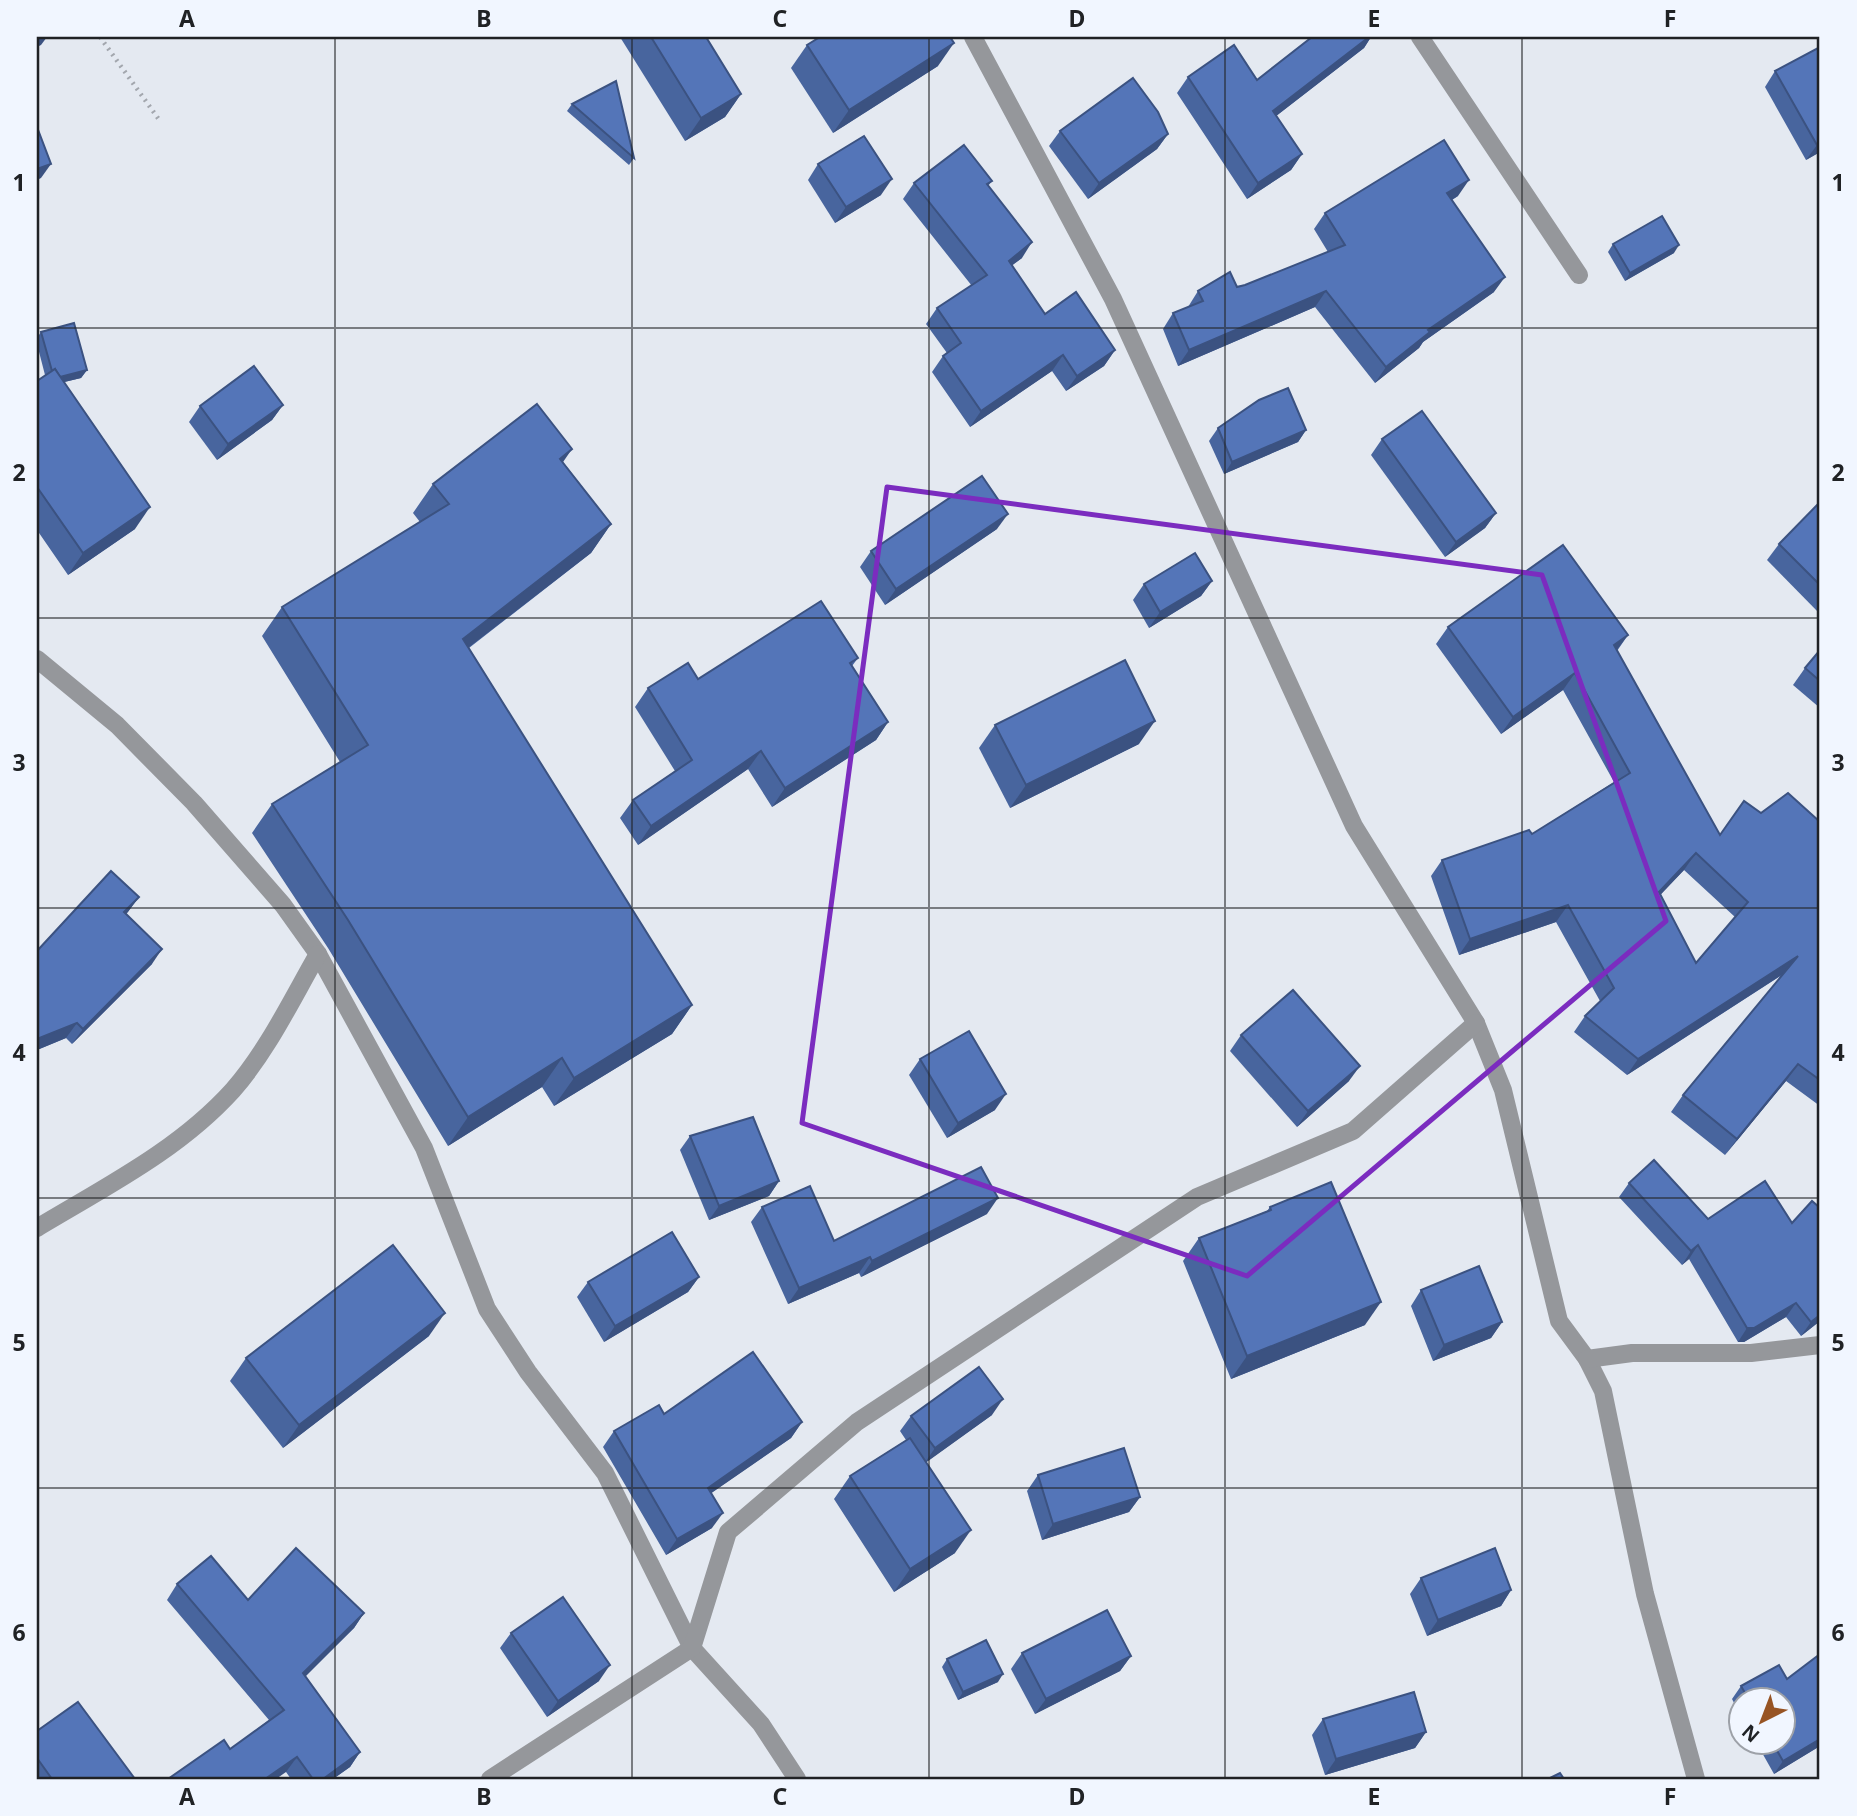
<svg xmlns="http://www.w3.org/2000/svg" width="1857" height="1816" viewBox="0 0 1857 1816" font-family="'Noto Sans',sans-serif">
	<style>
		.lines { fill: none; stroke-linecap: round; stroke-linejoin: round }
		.path { stroke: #a3a7ae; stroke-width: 4.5; stroke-dasharray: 2 5; stroke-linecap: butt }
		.minor { stroke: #95979b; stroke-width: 18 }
		.wall { fill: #48659e; fill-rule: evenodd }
		.shaded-wall { fill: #3b5281 }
		.building { fill: #5475b8; stroke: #3b5281; stroke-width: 2; fill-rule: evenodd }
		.marked { fill: none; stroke: #7b2cbf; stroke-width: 5; stroke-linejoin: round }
		.grid { fill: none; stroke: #202225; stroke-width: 2; stroke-opacity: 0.55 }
		.neatline { fill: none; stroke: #202225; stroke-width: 2.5 }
		.grid-label { font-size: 23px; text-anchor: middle; font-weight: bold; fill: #202225 }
	</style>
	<rect width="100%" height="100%" fill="#e4e9f1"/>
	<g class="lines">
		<polyline class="path" points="100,37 160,121"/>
		<g class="minor">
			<polyline points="973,37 1113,299 1354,826 1476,1023 1503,1090 1559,1321 1587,1359 1603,1391 1645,1594 1696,1779"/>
			<polyline points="1420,37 1579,275"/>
			<polyline points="37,659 117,725 194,803 283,905 318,954 424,1148 487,1309 528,1372 605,1473 692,1648 761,1724 797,1779"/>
			<path d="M37,1228C105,1187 179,1150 233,1090C268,1050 292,999 318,954"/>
			<polyline points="1587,1359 1632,1353 1751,1353 1820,1345"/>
			<polyline points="490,1779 692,1648 728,1532 857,1422 1197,1197 1353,1131 1476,1023"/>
		</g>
	</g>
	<g class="wall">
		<polygon points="620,37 706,37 741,94 725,117 685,141"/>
		<polygon points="1312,37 1371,37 1364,48 1276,116 1302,154 1291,170 1247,199 1177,93 1188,77 1257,80"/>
		<polygon points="807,45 938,66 833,133 791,68"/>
		<polygon points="1820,51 1820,152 1806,160 1765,87 1775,71"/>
		<polygon points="572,104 634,158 629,165 567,111"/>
		<polygon points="1060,131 1168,134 1157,149 1088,199 1049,146"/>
		<polygon points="818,164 881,195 835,223 808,180"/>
		<polygon points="992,181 988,186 1022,258 1012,265 1045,314 1115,350 1104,366 1066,391 1052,371 970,427 932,372 943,356 947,353 926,324 937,308 972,286 903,199 914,183"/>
		<polygon points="1458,196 1452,200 1494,292 1423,342 1419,348 1375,383 1315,307 1178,366 1163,329 1173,313 1188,307 1198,291 1245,285 1328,252 1314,229 1325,213"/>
		<polygon points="1613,244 1674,253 1625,281 1608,252"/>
		<polygon points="41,332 87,370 81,378 64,382 135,529 68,575 37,530 37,381 45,375 37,344 37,338"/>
		<polygon points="283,405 272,420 217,460 189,422 200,406"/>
		<polygon points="1218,428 1306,430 1298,442 1224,474 1209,441"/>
		<polygon points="1382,439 1496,513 1485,528 1445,557 1371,455"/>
		<polygon points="563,462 611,524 591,553 469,648 692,1005 672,1034 554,1106 542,1087 448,1146 328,948 252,833 272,804 340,762 262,636 282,607 420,522 413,513 433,484"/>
		<polygon points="1820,502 1820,614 1767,560 1779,544"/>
		<polygon points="997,529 885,605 860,567 871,551"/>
		<polygon points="1212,581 1201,596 1149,628 1133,600 1144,584"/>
		<path d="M1448,627L1628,635L1617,651L1720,835L1761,813L1820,822V1106L1786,1081L1725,1155L1671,1112L1683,1095L1782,975L1627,1075L1574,1032L1585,1016L1600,1001L1556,922L1459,955L1431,876L1442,860L1532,834L1614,782L1563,690L1501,734L1436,644ZM1684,870L1735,917L1696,963L1660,895Z"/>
		<polygon points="1820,650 1820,708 1793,685 1805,668"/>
		<polygon points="858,658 852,666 888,722 876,740 772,807 748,769 638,845 620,818 633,800 675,771 635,707 648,688 698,679"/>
		<polygon points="995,725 1139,744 1010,808 979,748"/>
		<polygon points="139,897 126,914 152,964 72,1044 66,1038 37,1050 37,951"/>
		<polygon points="1241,1035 1349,1081 1297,1127 1230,1051"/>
		<polygon points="920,1059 995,1110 947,1138 909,1075"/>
		<polygon points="690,1136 779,1181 769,1196 709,1220 680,1150"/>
		<polygon points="1629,1183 1708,1219 1820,1321 1801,1336 1786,1317 1744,1342 1738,1342 1689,1259 1682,1265 1619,1197"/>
		<polygon points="762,1207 834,1241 987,1214 861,1277 859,1273 788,1304 751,1222"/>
		<polygon points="1270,1207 1365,1325 1231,1379 1183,1261 1199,1238 1267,1211"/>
		<polygon points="699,1277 688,1292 604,1342 577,1297 588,1282"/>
		<polygon points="1421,1290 1502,1322 1491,1338 1433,1361 1411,1306"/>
		<polygon points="429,1336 283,1448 230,1381 246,1358"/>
		<polygon points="664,1414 802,1422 791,1438 711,1493 712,1528 666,1555 603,1447 614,1431"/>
		<polygon points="992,1415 926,1462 955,1553 894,1592 834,1499 850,1476 906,1440 900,1431 911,1416"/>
		<polygon points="1038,1475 1140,1497 1129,1512 1042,1540 1027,1491"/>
		<polygon points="1421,1578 1511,1590 1501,1606 1427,1636 1410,1594"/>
		<polygon points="177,1584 248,1600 364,1613 354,1628 305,1676 360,1752 350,1767 333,1779 291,1779 286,1772 230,1749 269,1720 167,1600"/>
		<polygon points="511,1633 599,1681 547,1717 500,1648"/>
		<polygon points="1022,1653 1131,1656 1120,1671 1035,1714 1011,1669"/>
		<polygon points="947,1659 998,1682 958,1700 942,1667"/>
		<polygon points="1787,1679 1820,1746 1774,1774 1756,1742 1783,1742 1783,1700 1741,1700 1741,1716 1732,1699 1741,1686"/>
		<polygon points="1323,1719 1426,1732 1415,1748 1325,1775 1312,1735"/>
		<polygon points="37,1731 135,1779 37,1779"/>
	</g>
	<g class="shaded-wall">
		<polygon points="37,37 47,37 41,45 37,47"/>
		<polygon points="1369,37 1371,37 1364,48 1262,127 1273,111"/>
		<polygon points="954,43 938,66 833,133 849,110"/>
		<polygon points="741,94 725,117 685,141 701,118"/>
		<polygon points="1168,134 1157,149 1088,199 1099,183"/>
		<polygon points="1820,143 1820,152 1806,160 1817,145"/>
		<polygon points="1302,154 1291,170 1247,199 1258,183"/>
		<polygon points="51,164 41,178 37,180 37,169"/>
		<polygon points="892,179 881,195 835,223 846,207"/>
		<polygon points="1469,180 1458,196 1436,209 1447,193"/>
		<polygon points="1032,242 1022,258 998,276 1009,261"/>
		<polygon points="1679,245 1674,253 1625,281 1630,273"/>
		<polygon points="1505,277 1494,292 1423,342 1419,348 1375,383 1386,367 1428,330"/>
		<polygon points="1326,291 1315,307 1178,366 1189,350"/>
		<polygon points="1115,350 1104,366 1066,391 1077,376"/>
		<polygon points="1063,355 1052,371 970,427 981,411"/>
		<polygon points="87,370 81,378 48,386 54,378"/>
		<polygon points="283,405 272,420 217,460 228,444"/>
		<polygon points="1306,430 1298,442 1224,474 1232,462"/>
		<polygon points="572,449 552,478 560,459"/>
		<polygon points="150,507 135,529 68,575 83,553"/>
		<polygon points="1496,513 1485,528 1445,557 1456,542"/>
		<polygon points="1008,514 997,529 885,605 896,589"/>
		<polygon points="611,524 591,553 443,667 463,639"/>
		<polygon points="1212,581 1201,596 1149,628 1160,612"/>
		<polygon points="1628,635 1616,651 1614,645"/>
		<polygon points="1575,673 1563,690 1501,734 1513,717"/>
		<polygon points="1155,721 1139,744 1010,808 1026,785"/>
		<polygon points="888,722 876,740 772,807 785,788"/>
		<polygon points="761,751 748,769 638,845 651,826"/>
		<polygon points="1696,853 1684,870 1647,909 1659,892"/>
		<polygon points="139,897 128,912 114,927 124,912"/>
		<polygon points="1568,905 1556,922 1459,955 1470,939"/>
		<polygon points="162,949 152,964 72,1044 83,1029"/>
		<polygon points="1798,956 1786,972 1627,1075 1638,1059"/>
		<polygon points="692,1005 672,1034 554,1106 574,1078"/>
		<polygon points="77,1023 66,1038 37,1050 37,1039"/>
		<polygon points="562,1058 542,1087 448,1146 468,1117"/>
		<polygon points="1798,1064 1786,1081 1725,1155 1737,1139"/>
		<polygon points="1360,1066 1349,1081 1297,1127 1308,1111"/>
		<polygon points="1006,1094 995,1110 947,1138 958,1123"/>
		<polygon points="779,1181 769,1196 709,1220 719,1206"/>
		<polygon points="998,1198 987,1214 861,1277 872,1261"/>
		<polygon points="1698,1245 1689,1259 1682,1265 1691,1251"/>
		<polygon points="870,1257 859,1273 788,1304 799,1288"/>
		<polygon points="699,1277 688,1292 604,1342 615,1326"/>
		<polygon points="1381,1302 1365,1325 1231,1379 1247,1356"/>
		<polygon points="1796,1303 1786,1317 1744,1342 1738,1342 1747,1328"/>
		<polygon points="445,1313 429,1336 283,1448 299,1425"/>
		<polygon points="1820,1315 1820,1321 1801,1336 1811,1322"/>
		<polygon points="1502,1322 1491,1338 1433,1361 1444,1345"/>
		<polygon points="1003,1399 992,1415 924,1464 935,1448"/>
		<polygon points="802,1422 791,1438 697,1503 708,1488"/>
		<polygon points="1140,1497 1129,1512 1042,1540 1053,1524"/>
		<polygon points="723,1513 712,1528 666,1555 677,1539"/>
		<polygon points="971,1530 955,1553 894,1592 910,1569"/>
		<polygon points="1511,1590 1501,1606 1427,1636 1438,1620"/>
		<polygon points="364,1613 354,1628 293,1689 303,1673"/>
		<polygon points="1131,1656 1120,1671 1035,1714 1046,1699"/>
		<polygon points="610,1665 599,1681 547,1717 558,1701"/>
		<polygon points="1003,1674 998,1682 958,1700 963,1692"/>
		<polygon points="1426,1732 1415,1748 1325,1775 1336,1759"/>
		<polygon points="1820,1739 1820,1746 1774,1774 1783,1761"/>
		<polygon points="360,1752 350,1767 333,1779 323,1779"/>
		<polygon points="297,1757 286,1772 276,1779 265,1779"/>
	</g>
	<g class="building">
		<polygon points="651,37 706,37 741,94 701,118"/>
		<polygon points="820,37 950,37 954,43 849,110 807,45"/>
		<polygon points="1312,37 1369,37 1273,111 1302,154 1258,183 1188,77 1234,45 1257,80"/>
		<polygon points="1818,48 1820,51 1820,143 1817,145 1775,71"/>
		<polygon points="1133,78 1158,112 1168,134 1099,183 1060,131"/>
		<polygon points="616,81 634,158 572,104"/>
		<polygon points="37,127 51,164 37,169"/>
		<polygon points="864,136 892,179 846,207 818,164"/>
		<polygon points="1444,140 1469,180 1447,193 1505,277 1428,330 1430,332 1386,367 1326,291 1189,350 1173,313 1203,301 1198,291 1230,272 1237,287 1245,285 1345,245 1325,213"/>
		<polygon points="964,145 992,181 987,184 1032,242 1009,261 1045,314 1076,292 1115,350 1077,376 1063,355 981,411 943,356 961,343 937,308 987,275 914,183"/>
		<polygon points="1662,216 1679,245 1630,273 1613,244"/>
		<polygon points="74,323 87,370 60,377 55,369 52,371 41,332"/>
		<polygon points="254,366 283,405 228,444 200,406"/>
		<polygon points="55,369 150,507 83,553 37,487 37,381"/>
		<polygon points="1288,388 1306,430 1232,462 1218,428 1259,400"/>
		<polygon points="537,404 572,449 560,459 611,524 463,639 692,1005 574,1078 562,1058 468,1117 348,920 272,804 368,745 282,607 449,504 433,484"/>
		<polygon points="1422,411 1496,513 1456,542 1382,439"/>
		<polygon points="982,476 1008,514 896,589 871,551"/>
		<polygon points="1820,502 1820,585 1779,544"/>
		<path d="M1563,545L1628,635L1614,645L1720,835L1744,801L1761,813L1788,793L1820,822V1080L1798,1064L1737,1139L1683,1095L1798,956L1638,1059L1585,1016L1614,988L1568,905L1470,939L1442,860L1529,830L1532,834L1630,773L1575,673L1513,717L1448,627ZM1696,853L1748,902L1696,963L1659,892Z"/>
		<polygon points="1195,553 1212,581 1160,612 1144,584"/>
		<polygon points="821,601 858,658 850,663 888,722 785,788 761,751 651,826 633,800 692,760 648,688 688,663 698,679"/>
		<polygon points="1820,650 1820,681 1805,668"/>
		<polygon points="1125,660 1155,721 1026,785 995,725"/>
		<polygon points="111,871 139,897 124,912 162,949 83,1029 77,1023 37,1039 37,951"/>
		<polygon points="1293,990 1360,1066 1308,1111 1241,1035"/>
		<polygon points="969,1031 1006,1094 958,1123 920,1059"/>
		<polygon points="753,1117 779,1181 719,1206 690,1136"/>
		<polygon points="1654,1160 1708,1219 1765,1181 1792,1223 1812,1201 1820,1208 1820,1315 1811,1322 1796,1303 1754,1328 1747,1328 1698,1245 1691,1251 1629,1183"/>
		<polygon points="981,1167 998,1198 872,1261 870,1257 799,1288 762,1207 810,1186 834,1241"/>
		<polygon points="1331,1182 1381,1302 1247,1356 1199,1238 1271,1210 1270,1207"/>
		<polygon points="672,1232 699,1277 615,1326 588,1282"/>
		<polygon points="393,1245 445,1313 299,1425 246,1358"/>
		<polygon points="1479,1266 1502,1322 1444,1345 1421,1290"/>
		<polygon points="753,1352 802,1422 708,1488 723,1513 677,1539 614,1431 659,1405 664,1414"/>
		<polygon points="979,1367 1003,1399 935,1448 911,1416"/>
		<polygon points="910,1438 971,1530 910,1569 850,1476"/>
		<polygon points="1124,1448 1140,1497 1053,1524 1038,1475"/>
		<polygon points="296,1548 364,1613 303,1673 360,1752 323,1779 313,1779 297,1757 265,1779 168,1779 224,1740 230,1749 284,1710 177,1584 211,1556 248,1600"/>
		<polygon points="1495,1548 1511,1590 1438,1620 1421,1578"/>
		<polygon points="563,1597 610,1665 558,1701 511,1633"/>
		<polygon points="1107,1610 1131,1656 1046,1699 1022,1653"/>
		<polygon points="986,1640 1003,1674 963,1692 947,1659"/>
		<polygon points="1820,1654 1820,1739 1783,1761 1772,1742 1783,1742 1783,1700 1749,1700 1741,1686 1779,1665 1787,1679"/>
		<polygon points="1414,1692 1426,1732 1336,1759 1323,1719"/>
		<polygon points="78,1702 135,1779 52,1779 37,1758 37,1731"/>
		<polygon points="1560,1773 1564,1779 1548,1779"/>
	</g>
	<path class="marked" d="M887,487L1542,575L1666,921L1247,1276L802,1123Z"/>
	<path class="grid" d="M335,37V1779M632,37V1779M929,37V1779M1225,37V1779M1522,37V1779M37,328H1820M37,618H1820M37,908H1820M37,1198H1820M37,1488H1820"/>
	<rect width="1857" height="1816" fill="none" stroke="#f1f6ff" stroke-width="77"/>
	<g transform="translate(1762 1721) rotate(222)"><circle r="33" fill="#f1f6ff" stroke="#9da1a8" stroke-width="2"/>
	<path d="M0-5L12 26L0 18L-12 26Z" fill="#975424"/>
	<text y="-10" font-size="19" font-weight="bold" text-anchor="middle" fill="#202225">N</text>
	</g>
	<rect x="38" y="38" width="1780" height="1740" class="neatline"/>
	<g class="grid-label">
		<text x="187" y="27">A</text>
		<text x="484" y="27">B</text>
		<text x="780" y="27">C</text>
		<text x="1077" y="27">D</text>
		<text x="1374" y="27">E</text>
		<text x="1670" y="27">F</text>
		<text x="19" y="191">1</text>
		<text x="1838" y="191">1</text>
		<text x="19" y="481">2</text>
		<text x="1838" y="481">2</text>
		<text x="19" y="771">3</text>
		<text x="1838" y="771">3</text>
		<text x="19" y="1061">4</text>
		<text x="1838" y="1061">4</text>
		<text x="19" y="1351">5</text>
		<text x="1838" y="1351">5</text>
		<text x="19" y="1641">6</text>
		<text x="1838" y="1641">6</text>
		<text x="187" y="1805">A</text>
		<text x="484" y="1805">B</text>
		<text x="780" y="1805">C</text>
		<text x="1077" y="1805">D</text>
		<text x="1374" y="1805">E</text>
		<text x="1670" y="1805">F</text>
	</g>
</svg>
